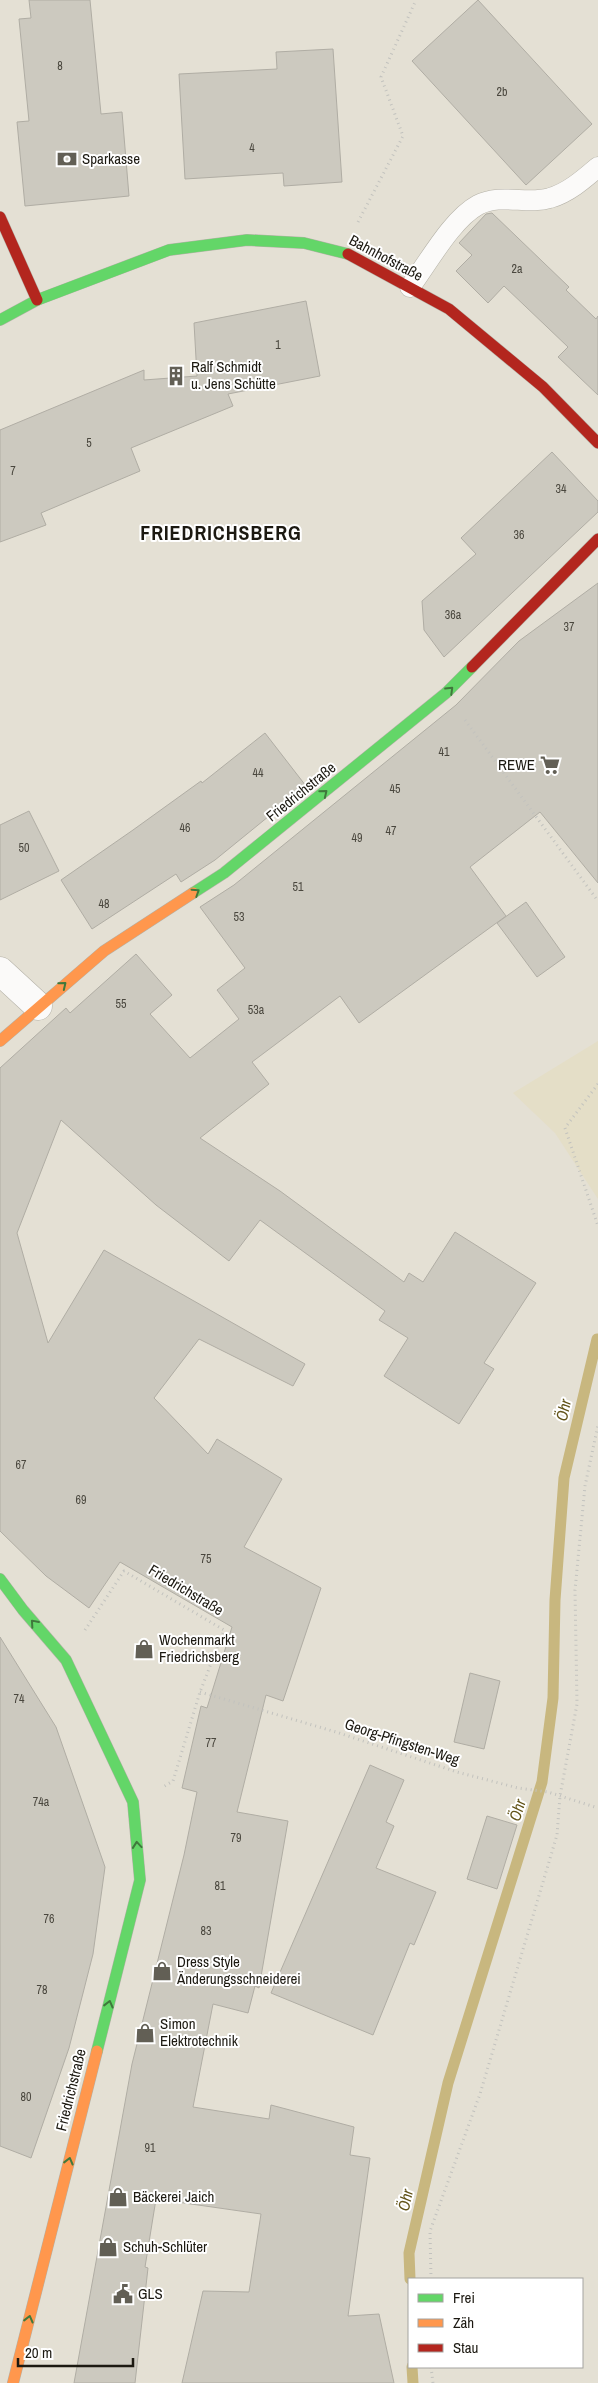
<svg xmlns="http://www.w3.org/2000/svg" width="598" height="2383" viewBox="0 0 598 2383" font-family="'Archivo Narrow',sans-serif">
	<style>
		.built { fill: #e4dec7 }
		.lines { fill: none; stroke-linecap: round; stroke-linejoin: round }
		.stream { stroke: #c8b77f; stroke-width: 11 }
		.building { fill: #ccc9bf; stroke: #b0ada4 }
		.lane-casing { stroke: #b4b1a7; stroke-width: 21 }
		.street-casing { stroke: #b4b1a7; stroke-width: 29 }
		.fast-casing { stroke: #b4b1a7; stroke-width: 12 }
		.slow-casing { stroke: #b4b1a7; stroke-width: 12 }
		.jam-casing { stroke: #b4b1a7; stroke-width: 12 }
		.path { stroke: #c2c2be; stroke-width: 3; stroke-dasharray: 1 4; stroke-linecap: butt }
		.lane { stroke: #fbfaf9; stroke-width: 20 }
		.street { stroke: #fbfaf9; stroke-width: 28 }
		.fast { stroke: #63d668; stroke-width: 11 }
		.slow { stroke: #ff974d; stroke-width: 11 }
		.jam { stroke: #b3261e; stroke-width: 11 }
		.oneway { stroke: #40783c }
		.labels { text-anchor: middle; stroke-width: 4; stroke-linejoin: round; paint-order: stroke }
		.number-label { font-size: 12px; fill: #4a473e }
		.poi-label { font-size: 15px; fill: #1c1911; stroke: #fff; text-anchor: start }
		.street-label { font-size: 15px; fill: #1c1911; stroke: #fff }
		.water-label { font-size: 16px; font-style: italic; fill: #625318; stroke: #fff }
		.district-label { font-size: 20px; font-weight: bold; letter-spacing: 1px; fill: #1c1911; stroke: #fff }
	</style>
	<rect width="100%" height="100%" fill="#e4e0d4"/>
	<polygon class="built" points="598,1041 598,1199 555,1133 513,1093"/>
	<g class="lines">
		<g class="stream">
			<polyline points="410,2279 409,2253 448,2083 542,1782 553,1698 555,1600 564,1478 597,1339"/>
			<polyline points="412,2367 413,2383"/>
		</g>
	</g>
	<g class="building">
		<polygon points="29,0 90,0 101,114 122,112 129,196 25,206 17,122 29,121 19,19 31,18"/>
		<polygon points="478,0 592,124 526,185 412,61"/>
		<polygon points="333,49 342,182 284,186 283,173 185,179 179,74 277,69 276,52"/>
		<polygon points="492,213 569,287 566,290 596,319 598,316 598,395 558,357 568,347 504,286 488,303 456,271 472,255 459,243 486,214"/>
		<polygon points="306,301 320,376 228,394 233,406 131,448 140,471 41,513 46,525 0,542 0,430 144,370 144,380 197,376 194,323"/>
		<polygon points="552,452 598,501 598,512 444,657 424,630 422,601 476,554 461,538"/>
		<polygon points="598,583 598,883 540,812 470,867 506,916 359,1023 340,996 252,1062 269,1084 200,1138 280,1191 404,1282 409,1273 423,1282 455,1232 536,1283 484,1363 494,1369 459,1424 384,1376 408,1338 379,1320 385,1311 260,1220 229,1261 156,1205 61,1120 17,1233 48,1343 104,1250 305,1364 293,1386 199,1339 154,1398 208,1454 217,1439 282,1479 244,1547 321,1588 283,1701 266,1695 237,1812 288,1821 259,1988 255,1986 248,2013 213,2004 193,2107 269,2119 271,2105 354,2127 350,2155 370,2158 348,2316 379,2314 394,2383 182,2383 203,2291 249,2292 261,2214 156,2199 145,2267 148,2268 135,2383 74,2383 132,2064 184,1855 197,1792 182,1788 201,1706 207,1708 232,1627 120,1562 89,1608 46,1576 0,1531 0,1068 66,1008 70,1013 136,954 172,995 150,1014 190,1058 239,1019 217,990 245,968 200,907 234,885 456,705 519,641"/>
		<polygon points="265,733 306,786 215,860 181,882 176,874 92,929 61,880 133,830 201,781 202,783"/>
		<polygon points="29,811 59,871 0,900 0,825"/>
		<polygon points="526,902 565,957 537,977 497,923"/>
		<polygon points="0,1637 56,1727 105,1867 93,1954 69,2048 31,2158 0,2146"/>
		<polygon points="470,1673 500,1681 484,1749 454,1742"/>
		<polygon points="370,1765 404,1780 386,1822 394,1826 376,1868 436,1892 414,1945 410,1943 373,2035 271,1993"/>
		<polygon points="487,1816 517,1825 497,1889 467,1879"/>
	</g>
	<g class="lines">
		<defs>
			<path id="lane" d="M410,287C428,263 452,219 478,205C501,193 527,205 550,198C568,193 584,179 598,167"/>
			<polyline id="street" points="0,971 38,1006"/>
			<g id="fast">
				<polyline points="0,320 37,300 169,250 247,240 304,243 348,254"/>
				<polyline points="193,893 224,873 446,693 472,667"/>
				<polyline points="0,1579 23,1610 66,1660 133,1802 140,1880 97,2051"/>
			</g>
			<g id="slow">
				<polyline points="0,1041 104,951 193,893"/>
				<polyline points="13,2383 97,2051"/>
			</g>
			<g id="jam">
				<polyline points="0,217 37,300"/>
				<polyline points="348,254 449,309 543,387 598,443"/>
				<polyline points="472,667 598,539"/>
			</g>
		</defs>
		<use href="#lane" class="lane-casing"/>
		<use href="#street" class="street-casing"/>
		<use href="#fast" class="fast-casing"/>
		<use href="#slow" class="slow-casing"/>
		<use href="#jam" class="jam-casing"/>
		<g class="path">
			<polyline points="358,222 403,136 381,77 416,0"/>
			<polyline points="465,720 598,901"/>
			<polyline points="598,1084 565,1128 598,1226"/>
			<polyline points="85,1630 124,1571 224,1630 200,1692 173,1781 163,1787"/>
			<polyline points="200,1692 336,1732 457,1772 518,1788 548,1792 598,1808"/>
			<polyline points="431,2279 430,2231 480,2094 557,1835 560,1796 577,1704 575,1590 585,1486 598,1425"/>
			<polyline points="431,2367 433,2383"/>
		</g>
		<use href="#lane" class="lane"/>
		<use href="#street" class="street"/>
		<use href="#fast" class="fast"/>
		<use href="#slow" class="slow"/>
		<use href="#jam" class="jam"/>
	</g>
	<defs><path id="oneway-chevron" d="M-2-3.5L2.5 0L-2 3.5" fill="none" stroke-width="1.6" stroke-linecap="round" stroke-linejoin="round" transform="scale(1.25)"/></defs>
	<g class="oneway">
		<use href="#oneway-chevron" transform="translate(450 690) rotate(-44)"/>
		<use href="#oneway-chevron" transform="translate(324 793) rotate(-39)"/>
		<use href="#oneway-chevron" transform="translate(196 892) rotate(-33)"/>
		<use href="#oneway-chevron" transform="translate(63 985) rotate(-39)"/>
		<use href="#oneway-chevron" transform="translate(34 1623) rotate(-131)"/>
		<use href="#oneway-chevron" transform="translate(137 1845) rotate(-95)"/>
		<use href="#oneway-chevron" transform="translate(109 2004) rotate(-76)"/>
		<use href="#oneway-chevron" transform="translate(69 2161) rotate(-76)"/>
		<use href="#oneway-chevron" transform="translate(29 2319) rotate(-76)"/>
	</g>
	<defs>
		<symbol id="bank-bare" viewBox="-9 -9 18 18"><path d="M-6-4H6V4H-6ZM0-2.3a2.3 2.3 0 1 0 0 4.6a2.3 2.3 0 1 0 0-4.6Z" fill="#625f55" stroke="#fff" stroke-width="2.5" paint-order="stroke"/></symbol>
		<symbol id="building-bare" viewBox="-9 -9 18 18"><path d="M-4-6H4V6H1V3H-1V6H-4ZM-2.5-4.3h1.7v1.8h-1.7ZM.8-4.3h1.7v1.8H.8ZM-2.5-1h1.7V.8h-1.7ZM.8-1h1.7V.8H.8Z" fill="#625f55" stroke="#fff" stroke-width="2.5" paint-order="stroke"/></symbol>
		<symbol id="supermarket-bare" viewBox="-9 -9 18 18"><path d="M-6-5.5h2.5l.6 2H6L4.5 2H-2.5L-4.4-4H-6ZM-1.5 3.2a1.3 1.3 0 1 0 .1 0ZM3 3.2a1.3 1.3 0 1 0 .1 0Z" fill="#625f55" stroke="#fff" stroke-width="2.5" paint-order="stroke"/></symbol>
		<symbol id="shop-bare" viewBox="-9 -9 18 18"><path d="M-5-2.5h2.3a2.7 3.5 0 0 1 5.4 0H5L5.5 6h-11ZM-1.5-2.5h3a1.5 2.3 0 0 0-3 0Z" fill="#625f55" stroke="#fff" stroke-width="2.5" paint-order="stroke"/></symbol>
		<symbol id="civic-bare" viewBox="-9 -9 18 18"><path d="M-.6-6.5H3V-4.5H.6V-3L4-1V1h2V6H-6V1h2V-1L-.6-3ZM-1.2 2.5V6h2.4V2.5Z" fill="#625f55" stroke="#fff" stroke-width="2.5" paint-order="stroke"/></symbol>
	</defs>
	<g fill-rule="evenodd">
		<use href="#bank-bare" x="53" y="145" width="28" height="28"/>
		<use href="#building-bare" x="162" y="362" width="28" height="28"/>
		<use href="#supermarket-bare" x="536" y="751" width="28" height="28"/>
		<use href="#shop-bare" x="130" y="1635" width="28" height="28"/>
		<use href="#shop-bare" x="148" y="1957" width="28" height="28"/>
		<use href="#shop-bare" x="131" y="2019" width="28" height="28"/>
		<use href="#shop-bare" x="104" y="2183" width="28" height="28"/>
		<use href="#shop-bare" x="94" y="2233" width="28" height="28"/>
		<use href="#civic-bare" x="109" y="2280" width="28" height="28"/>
	</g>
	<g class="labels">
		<g class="number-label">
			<text x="60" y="70">8</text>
			<text x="502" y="96">2b</text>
			<text x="252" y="152">4</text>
			<text x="517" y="273">2a</text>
			<text x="278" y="349">1</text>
			<text x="89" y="447">5</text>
			<text x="13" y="475">7</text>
			<text x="561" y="493">34</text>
			<text x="519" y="539">36</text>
			<text x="453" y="619">36a</text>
			<text x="569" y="631">37</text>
			<text x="444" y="756">41</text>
			<text x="258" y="777">44</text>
			<text x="395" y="793">45</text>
			<text x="185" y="832">46</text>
			<text x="391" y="835">47</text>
			<text x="357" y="842">49</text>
			<text x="24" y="852">50</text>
			<text x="298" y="891">51</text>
			<text x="104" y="908">48</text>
			<text x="239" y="921">53</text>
			<text x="121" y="1008">55</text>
			<text x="256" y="1014">53a</text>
			<text x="21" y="1469">67</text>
			<text x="81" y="1504">69</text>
			<text x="206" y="1563">75</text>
			<text x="19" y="1703">74</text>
			<text x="211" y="1747">77</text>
			<text x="41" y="1806">74a</text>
			<text x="236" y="1842">79</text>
			<text x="220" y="1890">81</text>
			<text x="49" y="1923">76</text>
			<text x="206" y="1935">83</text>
			<text x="42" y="1994">78</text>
			<text x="26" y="2101">80</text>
			<text x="150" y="2152">91</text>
		</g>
		<g class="poi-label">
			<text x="82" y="164">Sparkasse</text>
			<text x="191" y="372">Ralf Schmidt<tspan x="191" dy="17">u. Jens Schütte</tspan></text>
			<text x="535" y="770" text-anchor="end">REWE</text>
			<text x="159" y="1645">Wochenmarkt<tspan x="159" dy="17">Friedrichsberg</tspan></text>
			<text x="177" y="1967">Dress Style<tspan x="177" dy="17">Änderungsschneiderei</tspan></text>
			<text x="160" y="2029">Simon<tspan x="160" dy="17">Elektrotechnik</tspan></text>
			<text x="133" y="2202">Bäckerei Jaich</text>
			<text x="123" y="2252">Schuh-Schlüter</text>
			<text x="138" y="2299">GLS</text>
		</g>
		<g class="street-label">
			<text transform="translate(386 258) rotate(28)" y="5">Bahnhofstraße</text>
			<text transform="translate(301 792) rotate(-39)" y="5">Friedrichstraße</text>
			<text transform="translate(186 1590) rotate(31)" y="5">Friedrichstraße</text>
			<text transform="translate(402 1742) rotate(18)" y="5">Georg-Pfingsten-Weg</text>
			<text transform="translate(71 2090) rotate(-76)" y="5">Friedrichstraße</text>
		</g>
		<g class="water-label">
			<text transform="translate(563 1410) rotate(-77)" y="6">Öhr</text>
			<text transform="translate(517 1810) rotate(-73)" y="6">Öhr</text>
			<text transform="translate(405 2200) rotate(-77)" y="6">Öhr</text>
		</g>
		<g class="district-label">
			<text x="221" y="540">FRIEDRICHSBERG</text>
		</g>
	</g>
	<rect x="408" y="2278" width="175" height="90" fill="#ffffff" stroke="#a4a3a0"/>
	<rect x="418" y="2294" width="25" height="8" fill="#63d668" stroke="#a4a3a0"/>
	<text x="453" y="2303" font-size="15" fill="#1c1911">Frei</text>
	<rect x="418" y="2319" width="25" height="8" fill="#ff974d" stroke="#a4a3a0"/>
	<text x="453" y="2328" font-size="15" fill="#1c1911">Zäh</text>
	<rect x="418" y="2344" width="25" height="8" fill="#b3261e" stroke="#a4a3a0"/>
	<text x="453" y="2353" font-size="15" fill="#1c1911">Stau</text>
	<path d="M18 2358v8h115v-8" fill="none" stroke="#1c1911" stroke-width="2.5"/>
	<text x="25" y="2358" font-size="15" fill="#1c1911" stroke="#ffffff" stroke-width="4" paint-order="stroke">20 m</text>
</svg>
